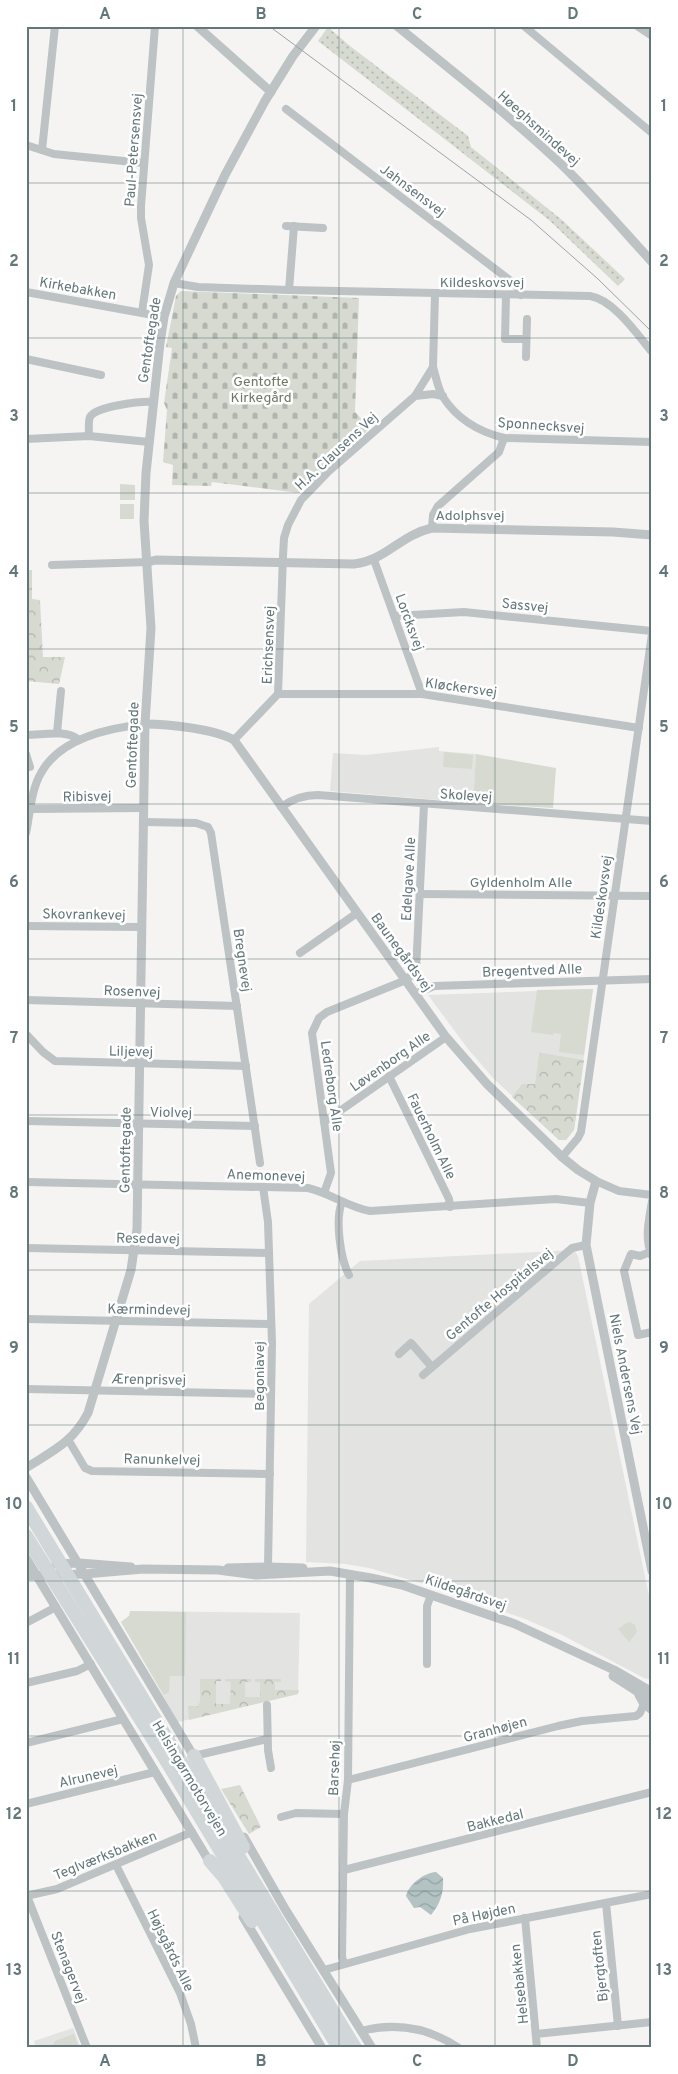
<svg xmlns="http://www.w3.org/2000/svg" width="678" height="2074" viewBox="0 0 678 2074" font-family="Overpass,sans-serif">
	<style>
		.built { fill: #e3e4e2 }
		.grass { fill: #d6dad1 }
		.cemetery { fill: url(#cemetery-stones) }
		.park { fill: url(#park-crowns) }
		.garden { fill: url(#garden-dots) }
		.water { fill: url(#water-waves) }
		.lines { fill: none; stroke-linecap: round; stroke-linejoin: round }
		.minor { stroke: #bdc2c4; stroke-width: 8 }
		.tertiary { stroke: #bdc2c4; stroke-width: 9 }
		.motorway { stroke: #d1d6d8; stroke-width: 14 }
		.tram { stroke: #9ba4a6; stroke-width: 1 }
		.grid { fill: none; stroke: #63767a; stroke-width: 1; stroke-opacity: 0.55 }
		.labels { text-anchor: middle; stroke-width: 5; stroke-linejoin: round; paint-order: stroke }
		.street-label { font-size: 14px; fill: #63767a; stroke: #fff }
		.park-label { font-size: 14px; fill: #6d7865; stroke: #fff }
		.neatline { fill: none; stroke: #63767a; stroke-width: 2 }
		.grid-label { font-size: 16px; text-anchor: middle; font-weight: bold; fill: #63767a }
	</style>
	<defs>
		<pattern id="cemetery-stones" width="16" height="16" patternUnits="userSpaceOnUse" patternTransform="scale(1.25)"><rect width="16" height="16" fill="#d6dad1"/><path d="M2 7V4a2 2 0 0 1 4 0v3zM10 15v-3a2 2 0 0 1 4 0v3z" fill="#b1b5af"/></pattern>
		<pattern id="park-crowns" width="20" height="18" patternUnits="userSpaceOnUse" patternTransform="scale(1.25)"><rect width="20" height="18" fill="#d6dad1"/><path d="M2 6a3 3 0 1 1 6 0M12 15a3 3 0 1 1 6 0" fill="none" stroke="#b1b5af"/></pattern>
		<pattern id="garden-dots" width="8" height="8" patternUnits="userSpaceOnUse" patternTransform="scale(1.25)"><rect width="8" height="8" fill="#d6dad1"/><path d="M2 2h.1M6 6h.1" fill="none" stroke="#b1b5af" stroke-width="1.8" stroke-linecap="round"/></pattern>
		<pattern id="water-waves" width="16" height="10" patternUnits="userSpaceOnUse" patternTransform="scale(1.25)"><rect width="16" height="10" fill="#b3c2c3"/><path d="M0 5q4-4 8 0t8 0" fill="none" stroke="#95a2a3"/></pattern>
	</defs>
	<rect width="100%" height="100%" fill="#f5f4f2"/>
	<g class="built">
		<polygon points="439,747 439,751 476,754 473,803 330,791 333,753 366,755"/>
		<polygon points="593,989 574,1130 566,1140 559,1140 493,1078 468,1049 428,995"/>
		<polygon points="574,1250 578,1256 652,1610 652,1680 644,1678 560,1634 525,1619 424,1584 369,1568 345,1564 306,1562 309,1304 360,1261"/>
		<polygon points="130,1611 300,1613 298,1694 178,1722 121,1622 129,1616"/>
		<polygon points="73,2028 81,2048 34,2048 36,2047 34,2041"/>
	</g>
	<g class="grass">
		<polygon points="120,484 135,485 135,500 120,500"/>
		<rect x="120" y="504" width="14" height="15"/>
		<polygon points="444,752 473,755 472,769 443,767"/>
		<polygon points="476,754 556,768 553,808 473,803"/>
		<polygon points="593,989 584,1055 559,1052 561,1034 554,1033 553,1035 531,1032 537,990"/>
		<polygon points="130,1611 186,1612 185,1676 170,1676 169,1692 164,1695 121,1622 129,1616"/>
		<polygon points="630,1622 635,1625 637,1632 629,1642 618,1629 626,1623"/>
		<polygon points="74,2034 79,2048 51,2048 55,2041"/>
	</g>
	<polygon class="cemetery" points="181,291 359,298 355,412 370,428 299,493 212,482 211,486 172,485 173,465 163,462 167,410 164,403 172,348 166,347 176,296"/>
	<g class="park">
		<polygon points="26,570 32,570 32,599 40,600 43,657 65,657 59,684 26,681"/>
		<polygon points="541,1053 584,1060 574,1130 566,1140 559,1140 512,1097 522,1084 535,1084 539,1054"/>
		<polygon points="200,1679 221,1679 221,1681 216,1681 216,1704 230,1704 231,1682 225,1681 225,1679 251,1679 251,1682 245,1682 245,1697 260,1697 260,1682 255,1682 255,1679 281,1679 281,1682 275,1682 275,1690 299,1690 298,1694 189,1720 188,1706 198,1706 200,1702"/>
		<polygon points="240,1785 261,1827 249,1834 221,1789"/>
	</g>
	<polygon class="garden" points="328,27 350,46 468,136 471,147 562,220 625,279 618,286 549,220 318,41"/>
	<path class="water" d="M436,1872L443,1878C444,1893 440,1904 431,1915L420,1907L414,1908L406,1896C409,1884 424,1873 436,1872Z"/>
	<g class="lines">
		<g class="minor">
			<polyline points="524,26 652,133"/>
			<polyline points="637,26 652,36"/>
			<polyline points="286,109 516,285 521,295"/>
			<polyline points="26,145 54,154 143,163"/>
			<polyline points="42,150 55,26"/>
			<polyline points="286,226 323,228"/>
			<path d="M174,283L198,287L289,290L590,296C614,300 637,334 652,352"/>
			<polyline points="289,290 294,226"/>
			<polyline points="26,292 164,317"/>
			<polyline points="506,295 505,339 526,339"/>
			<polyline points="142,312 149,265 141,218 141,206 155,26"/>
			<polyline points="526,357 527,319"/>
			<polyline points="26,359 101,375"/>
			<path d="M433,367C436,377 438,389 443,397C457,419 480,432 504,438L652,442"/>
			<polyline points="415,396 433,367 435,294"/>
			<path d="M89,436C89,431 88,421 90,417C96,406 142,401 154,402"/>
			<polyline points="26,439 89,436 149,442"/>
			<polyline points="432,528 433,515 438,506 499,452 504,438"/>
			<polyline points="374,560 422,694"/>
			<polyline points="52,565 148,562"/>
			<polyline points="395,616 464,612 652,631"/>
			<polyline points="278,694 422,694 639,728"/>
			<polyline points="57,733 61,691"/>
			<path d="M26,735C43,735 66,729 79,740"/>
			<polyline points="234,740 278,694 283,556 284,538 288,525 301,500 329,471 415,396 433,394 443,396"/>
			<polyline points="26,754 30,767"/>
			<path d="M281,807C292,799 305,795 318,795L652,821"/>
			<polyline points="31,809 144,808"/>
			<polyline points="143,822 196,823 208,827 211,833 260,1163"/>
			<path d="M26,833C30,814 31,790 41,773C60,738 108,728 145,724"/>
			<polyline points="420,894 652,896"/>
			<polyline points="26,926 142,927"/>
			<polyline points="300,953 357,913"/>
			<polyline points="415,994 434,986 652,979"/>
			<polyline points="26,1000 237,1006"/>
			<polyline points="26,1034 43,1052 55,1061 246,1066"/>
			<polyline points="389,1076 449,1199 450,1207"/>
			<polyline points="26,1121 255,1126"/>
			<polyline points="324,1122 446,1037"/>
			<polyline points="562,1157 578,1138 581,1132 652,634"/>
			<polyline points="596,1181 619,1191 652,1195"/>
			<path d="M26,1182L308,1188C330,1193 348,1207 370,1211L556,1199L590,1203"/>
			<polyline points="263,1187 268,1222 272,1343 268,1567"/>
			<polyline points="324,1193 331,1173 312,1033 319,1018 327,1012 406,980 416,971 424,804"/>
			<path d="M342,1202C335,1219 340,1258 349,1275"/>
			<polyline points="26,1248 269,1253"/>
			<polyline points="650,1252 640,1256 631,1254 624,1271 638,1335 652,1332"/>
			<path d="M652,1256C644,1238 649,1220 652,1201"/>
			<polyline points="26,1319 271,1324"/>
			<polyline points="399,1354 411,1343 432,1367"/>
			<polyline points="423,1375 572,1248 586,1245"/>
			<polyline points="26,1389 271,1394"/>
			<polyline points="69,1441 85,1468 92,1471 270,1474"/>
			<polyline points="26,1623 56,1607"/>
			<polyline points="427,1664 427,1606 431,1595"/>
			<polyline points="26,1683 77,1671 91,1664"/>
			<polyline points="267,1705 268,1750 271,1768"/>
			<polyline points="26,1743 123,1719"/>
			<polyline points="194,1756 267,1739"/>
			<polyline points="348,1780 558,1726 582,1721 636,1716 640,1713 644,1704"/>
			<polyline points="26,1804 155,1772"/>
			<polyline points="281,1817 296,1813 344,1814"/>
			<polyline points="116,1865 180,1993 191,2024 196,2048"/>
			<polyline points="344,1870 652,1792"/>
			<polyline points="26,1896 57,1889 192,1832"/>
			<polyline points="27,1896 87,2048"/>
			<polyline points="606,1903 618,2026"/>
			<polyline points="525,1918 537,2048"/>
			<polyline points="344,1963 342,1957 344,1814 348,1780 350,1574"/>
			<polyline points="324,1970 470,1929 652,1894"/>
			<path d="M361,2031C396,2022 429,2028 459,2048"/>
			<polyline points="536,2034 652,2022"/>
		</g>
		<g class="tertiary">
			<polyline points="197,26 271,92"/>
			<path d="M397,26C452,71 509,115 561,164C593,195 622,229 652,262"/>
			<path d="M148,562L156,560L354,564C387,560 400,535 432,528L613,532L652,535"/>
			<path d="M145,724C168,724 215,729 234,740L446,1037L487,1084L562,1157L578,1170L596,1181L590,1203L586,1245L652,1571"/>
			<path d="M26,1468C54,1450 72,1443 88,1413L131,1270L137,1229L145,724L151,628L144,521L146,473L160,343L164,317L174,283L225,175L265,101L293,56L316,26"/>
			<polyline points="26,1477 196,1760"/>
			<polyline points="26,1558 212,1866"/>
			<polyline points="56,1564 79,1563 131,1567"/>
			<polyline points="228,1568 268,1567 303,1568"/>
			<polyline points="26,1576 85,1574 143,1569 218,1570 256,1575 330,1571 371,1578 402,1585 515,1624 614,1670 652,1692"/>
			<polyline points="613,1676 652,1701"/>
			<polyline points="639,1695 644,1704 652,1710"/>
			<polyline points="244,1837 285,1909 372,2048"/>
			<polyline points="243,1917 322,2048"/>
		</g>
		<g class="motorway">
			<polyline points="26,1507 355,2048"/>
			<polyline points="26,1536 163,1755 339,2048"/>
			<polyline points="194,1756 243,1847"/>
			<polyline points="210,1861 224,1877 252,1921"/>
		</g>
		<polyline class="tram" points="269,26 531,220 598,279 652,332"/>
	</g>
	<path class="grid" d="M183,26V2048M339,26V2048M495,26V2048M26,183H652M26,338H652M26,493H652M26,649H652M26,804H652M26,959H652M26,1115H652M26,1270H652M26,1425H652M26,1581H652M26,1736H652M26,1891H652"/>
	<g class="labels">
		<g class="street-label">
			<text transform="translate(539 128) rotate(42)" y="5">Høeghsmindevej</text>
			<text transform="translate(133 150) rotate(-86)" y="5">Paul-Petersensvej</text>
			<text transform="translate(413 190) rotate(37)" y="5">Jahnsensvej</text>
			<text x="482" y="287">Kildeskovsvej</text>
			<text transform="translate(78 288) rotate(10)" y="5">Kirkebakken</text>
			<text transform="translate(149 340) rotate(-81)" y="5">Gentoftegade</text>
			<text transform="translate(541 425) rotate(4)" y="5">Sponnecksvej</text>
			<text transform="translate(336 451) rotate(-43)" y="5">H.A. Clausens Vej</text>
			<text x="470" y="520">Adolphsvej</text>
			<text transform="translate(525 605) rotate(6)" y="5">Sassvej</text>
			<text transform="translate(410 622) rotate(70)" y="5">Lorcksvej</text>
			<text transform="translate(268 645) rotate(-88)" y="5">Erichsensvej</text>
			<text transform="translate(461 687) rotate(8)" y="5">Kløckersvej</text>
			<text transform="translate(132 745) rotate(-88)" y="5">Gentoftegade</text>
			<text transform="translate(466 795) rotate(4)" y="5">Skolevej</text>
			<text transform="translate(87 796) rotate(-1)" y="5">Ribisvej</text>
			<text transform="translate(408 879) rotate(-87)" y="5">Edelgave Alle</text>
			<text x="521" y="887">Gyldenholm Alle</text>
			<text transform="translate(601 897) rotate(-82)" y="5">Kildeskovsvej</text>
			<text transform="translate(84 914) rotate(1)" y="5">Skovrankevej</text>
			<text transform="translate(402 952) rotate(54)" y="5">Baunegårdsvej</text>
			<text transform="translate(243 960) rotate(82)" y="5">Bregnevej</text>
			<text transform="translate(532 970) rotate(-2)" y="5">Bregentved Alle</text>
			<text transform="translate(132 991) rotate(2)" y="5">Rosenvej</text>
			<text transform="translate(131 1051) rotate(1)" y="5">Liljevej</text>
			<text transform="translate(390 1061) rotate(-35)" y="5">Løvenborg Alle</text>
			<text transform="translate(332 1086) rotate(82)" y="5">Ledreborg Alle</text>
			<text transform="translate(171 1112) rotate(1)" y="5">Violvej</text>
			<text transform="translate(432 1136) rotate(64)" y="5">Fauerholm Alle</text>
			<text transform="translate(125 1150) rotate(-89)" y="5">Gentoftegade</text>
			<text transform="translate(266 1175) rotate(2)" y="5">Anemonevej</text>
			<text transform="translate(148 1238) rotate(1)" y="5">Resedavej</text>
			<text transform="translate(499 1294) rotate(-40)" y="5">Gentofte Hospitalsvej</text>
			<text transform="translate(149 1309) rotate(1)" y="5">Kærmindevej</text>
			<text transform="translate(626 1374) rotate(79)" y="5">Niels Andersens Vej</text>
			<text transform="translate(259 1376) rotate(-90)" y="5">Begoniavej</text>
			<text transform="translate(149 1379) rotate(1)" y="5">Ærenprisvej</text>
			<text transform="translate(162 1459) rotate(1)" y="5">Ranunkelvej</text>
			<text transform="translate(466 1592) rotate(19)" y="5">Kildegårdsvej</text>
			<text transform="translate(495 1729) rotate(-15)" y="5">Granhøjen</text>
			<text transform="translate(334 1768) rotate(-88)" y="5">Barsehøj</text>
			<text transform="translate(88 1776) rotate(-13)" y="5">Alrunevej</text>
			<text transform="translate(190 1778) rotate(59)" y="5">Helsingørmotorvejen</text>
			<text transform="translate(495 1820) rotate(-14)" y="5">Bakkedal</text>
			<text transform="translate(105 1855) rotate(-22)" y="5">Teglværksbakken</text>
			<text transform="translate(484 1914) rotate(-12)" y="5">På Højden</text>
			<text transform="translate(171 1950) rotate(64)" y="5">Højsgårds Alle</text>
			<text transform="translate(599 1966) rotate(-96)" y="5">Bjergtoften</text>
			<text transform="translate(69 1967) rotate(69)" y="5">Stenagervej</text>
			<text transform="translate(519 1984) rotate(-96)" y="5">Helsebakken</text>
		</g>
		<g class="park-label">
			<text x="261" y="386">Gentofte<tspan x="261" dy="16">Kirkegård</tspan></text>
		</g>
	</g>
	<rect width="678" height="2074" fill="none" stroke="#ffffff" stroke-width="55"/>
	<rect x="28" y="28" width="622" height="2018" class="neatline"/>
	<g class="grid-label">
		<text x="105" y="19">A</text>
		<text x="261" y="19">B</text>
		<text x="417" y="19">C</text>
		<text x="573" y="19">D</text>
		<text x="14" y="111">1</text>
		<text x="664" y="111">1</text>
		<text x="14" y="266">2</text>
		<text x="664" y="266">2</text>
		<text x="14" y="421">3</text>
		<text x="664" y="421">3</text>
		<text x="14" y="577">4</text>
		<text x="664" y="577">4</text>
		<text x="14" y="732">5</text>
		<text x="664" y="732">5</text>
		<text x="14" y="887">6</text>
		<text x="664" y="887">6</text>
		<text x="14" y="1043">7</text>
		<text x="664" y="1043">7</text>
		<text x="14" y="1198">8</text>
		<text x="664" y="1198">8</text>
		<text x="14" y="1353">9</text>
		<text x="664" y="1353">9</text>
		<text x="14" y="1509">10</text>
		<text x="664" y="1509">10</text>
		<text x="14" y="1664">11</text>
		<text x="664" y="1664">11</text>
		<text x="14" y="1819">12</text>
		<text x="664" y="1819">12</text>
		<text x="14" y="1975">13</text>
		<text x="664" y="1975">13</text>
		<text x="105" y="2066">A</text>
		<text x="261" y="2066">B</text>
		<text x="417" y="2066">C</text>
		<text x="573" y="2066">D</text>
	</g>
</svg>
